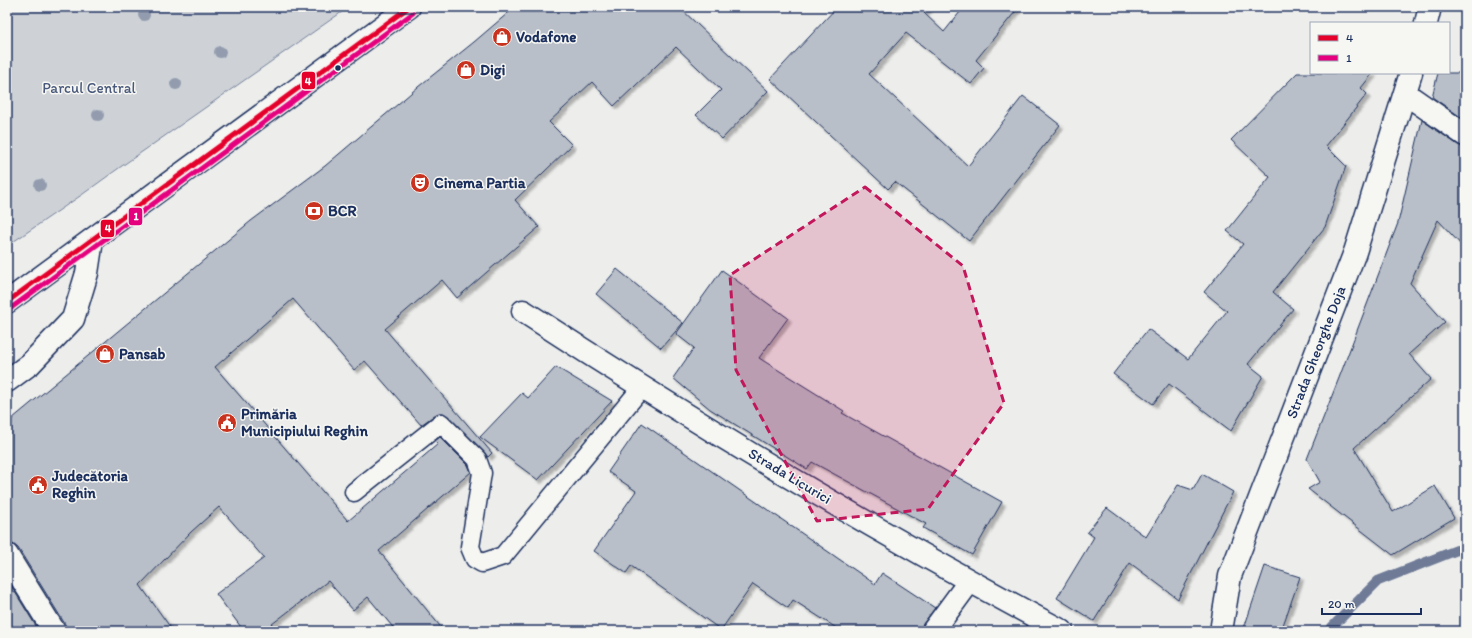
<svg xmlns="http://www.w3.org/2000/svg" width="1472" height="638" viewBox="0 0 1472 638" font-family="Itim,sans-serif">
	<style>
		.green { fill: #ced2d7; stroke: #74809a }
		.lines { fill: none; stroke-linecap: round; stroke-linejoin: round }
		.stream { stroke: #6e7a96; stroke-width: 10 }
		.building { fill: #b9bfc8; stroke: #1b2f5e; filter: url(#shadow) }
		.service-casing { stroke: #1b2f5e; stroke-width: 21 }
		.minor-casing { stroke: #1b2f5e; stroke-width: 25 }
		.tertiary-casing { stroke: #1b2f5e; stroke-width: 25 }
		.trunk-casing { stroke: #1b2f5e; stroke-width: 25 }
		.service { stroke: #f6f6f2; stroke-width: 18 }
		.minor { stroke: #f6f6f2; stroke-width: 22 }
		.tertiary { stroke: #f6f6f2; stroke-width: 22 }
		.trunk { stroke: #f6f6f2; stroke-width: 22 }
		.bus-1-casing { stroke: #f6f6f2; stroke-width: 8 }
		.bus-2-casing { stroke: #f6f6f2; stroke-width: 8 }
		.bus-1 { stroke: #e4002b; stroke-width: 5 }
		.bus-2 { stroke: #e5007d; stroke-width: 5 }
		.tree { fill: #929cae }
		.marked { fill: #c2185b; fill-opacity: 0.2; stroke: #c2185b; stroke-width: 3; stroke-dasharray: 8 5; stroke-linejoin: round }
		.bus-dot { fill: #1b2f5e; stroke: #f6f6f2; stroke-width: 1.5 }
		.labels { text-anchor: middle; stroke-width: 3; stroke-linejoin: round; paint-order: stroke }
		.poi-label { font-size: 15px; font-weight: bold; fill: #1b2f5e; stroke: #f6f6f2; text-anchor: start }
		.park-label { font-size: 15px; fill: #48587c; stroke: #f6f6f2 }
		.street-label { font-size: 15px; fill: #1b2f5e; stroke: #f6f6f2 }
		.line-badge { stroke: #f6f6f2; stroke-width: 1.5 }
		.badge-label { font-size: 11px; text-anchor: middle; font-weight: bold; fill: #fff }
	</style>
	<defs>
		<filter id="shadow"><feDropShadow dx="3.5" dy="3.5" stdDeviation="1" flood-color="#0004"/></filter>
	</defs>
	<rect width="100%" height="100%" fill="#edeeec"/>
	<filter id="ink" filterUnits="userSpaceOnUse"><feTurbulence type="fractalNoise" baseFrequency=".025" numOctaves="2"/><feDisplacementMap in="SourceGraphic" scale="8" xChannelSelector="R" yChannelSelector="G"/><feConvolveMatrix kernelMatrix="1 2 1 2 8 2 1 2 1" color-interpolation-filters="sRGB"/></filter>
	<g filter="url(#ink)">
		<polygon class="green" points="7,7 349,7 119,168 83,194 7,246"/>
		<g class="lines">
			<polyline class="stream" points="1330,631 1332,627 1378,581 1457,550 1465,551"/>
		</g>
		<g class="building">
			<polygon points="515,7 679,7 768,91 722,139 696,115 721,90 676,47 614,106 592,82 549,122 572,145 515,200 539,227 457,298 442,280 385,329 492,453 488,457 484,452 444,413 439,413 435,415 421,425 365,361 354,370 293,299 215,367 348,521 438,444 435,441 440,437 468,465 471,472 379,551 444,631 396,631 368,597 353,610 328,581 263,631 244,631 216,594 264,558 219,507 191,532 140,585 173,631 66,631 65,624 18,548 13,544 7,543 7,423 251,221 325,166 418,87 474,42"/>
			<polygon points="837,7 930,7 924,13 944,32 964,7 1019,7 976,60 984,68 971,84 906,33 869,74 968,166 1023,96 1060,125 969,241 895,182 888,189 770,79"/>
			<polygon points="1297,73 1373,73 1361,88 1367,94 1326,146 1346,166 1325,227 1273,292 1293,309 1248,364 1263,376 1231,431 1169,384 1153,404 1113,374 1148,329 1188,359 1227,311 1204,292 1243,244 1227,231 1270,177 1231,140"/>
			<polygon points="1438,73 1465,73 1465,120 1432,97"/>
			<polygon points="1422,120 1458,145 1465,147 1465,249 1438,220 1410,283 1445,322 1409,354 1431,379 1354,448 1393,512 1435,486 1454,518 1393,555 1308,489 1320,482 1307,459 1339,378 1398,223"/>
			<polygon points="617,269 683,323 661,348 596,294"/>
			<polygon points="722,270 788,318 759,358 844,411 842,413 1002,502 972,555 923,528 926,524 812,462 807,469 710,409 673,378 694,348 676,334"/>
			<polygon points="556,367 612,401 538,480 480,437 522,393 528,398"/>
			<polygon points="642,423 875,584 882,573 935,608 923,624 921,631 841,631 793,600 788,608 753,584 721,630 631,566 626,573 594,551 636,491 608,472"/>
			<polygon points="1202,474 1233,492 1178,599 1130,563 1094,621 1057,598 1094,537 1087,532 1107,508 1146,537 1178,485 1193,490"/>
			<polygon points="1265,566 1300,577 1281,631 1243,631"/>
			<polygon points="7,579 39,631 7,631"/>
		</g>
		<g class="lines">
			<defs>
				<polyline id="service" points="354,492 441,423 477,459 482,473 470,547 475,559 482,563 503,556 643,386"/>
				<g id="minor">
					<polyline points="1426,23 1430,7"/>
					<polyline points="1406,94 1465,135"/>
					<path d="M523,311C698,425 878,533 1062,631"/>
					<polyline points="933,631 969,582"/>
					<polyline points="1222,631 1222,625 1230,576 1355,252 1411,73"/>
				</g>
				<g id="tertiary">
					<polyline points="7,381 30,364 73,319 87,273 92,240"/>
					<polyline points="7,555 54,631"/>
				</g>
				<polyline id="trunk" points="7,302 409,7"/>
			</defs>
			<use href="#service" class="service-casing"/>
			<use href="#minor" class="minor-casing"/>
			<use href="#tertiary" class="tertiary-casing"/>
			<use href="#trunk" class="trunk-casing"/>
			<use href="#service" class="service"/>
			<use href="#minor" class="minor"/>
			<use href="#tertiary" class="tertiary"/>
			<use href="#trunk" class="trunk"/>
			<defs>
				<polyline id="bus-1" points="7,302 409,7"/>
				<polyline id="bus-2" points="11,308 413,13"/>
			</defs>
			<use href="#bus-1" class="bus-1-casing"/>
			<use href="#bus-2" class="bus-2-casing"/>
			<use href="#bus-1" class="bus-1"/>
			<use href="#bus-2" class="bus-2"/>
		</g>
		<g class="tree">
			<circle cx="144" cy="15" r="6"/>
			<circle cx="220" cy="52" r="6"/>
			<circle cx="176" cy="84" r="6"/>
			<circle cx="98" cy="115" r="6"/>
			<circle cx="40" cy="185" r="6"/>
		</g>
	</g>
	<path class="marked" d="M865,187L963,266L1004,403L928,509L817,521L736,370L730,275Z"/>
	<defs>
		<symbol id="shop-disc" viewBox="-11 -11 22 22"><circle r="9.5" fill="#c8321e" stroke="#f6f6f2"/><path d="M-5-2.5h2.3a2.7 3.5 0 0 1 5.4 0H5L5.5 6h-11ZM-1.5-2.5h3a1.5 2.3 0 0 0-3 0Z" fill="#fff"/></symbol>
		<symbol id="theatre-disc" viewBox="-11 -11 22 22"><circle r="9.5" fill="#c8321e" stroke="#f6f6f2"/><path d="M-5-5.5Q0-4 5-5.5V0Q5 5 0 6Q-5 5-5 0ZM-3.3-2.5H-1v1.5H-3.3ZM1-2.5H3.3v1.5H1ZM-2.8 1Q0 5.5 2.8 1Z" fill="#fff"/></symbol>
		<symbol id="bank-disc" viewBox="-11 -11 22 22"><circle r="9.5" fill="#c8321e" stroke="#f6f6f2"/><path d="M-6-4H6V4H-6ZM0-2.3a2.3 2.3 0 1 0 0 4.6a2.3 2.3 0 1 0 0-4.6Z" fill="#fff"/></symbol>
		<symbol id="civic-disc" viewBox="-11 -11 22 22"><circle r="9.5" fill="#c8321e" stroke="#f6f6f2"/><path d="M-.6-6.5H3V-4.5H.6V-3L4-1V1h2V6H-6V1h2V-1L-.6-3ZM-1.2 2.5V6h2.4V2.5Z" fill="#fff"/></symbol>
	</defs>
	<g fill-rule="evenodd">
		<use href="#shop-disc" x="491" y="26" width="22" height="22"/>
		<use href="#shop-disc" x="455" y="59" width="22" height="22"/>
		<use href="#theatre-disc" x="409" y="172" width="22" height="22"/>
		<use href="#bank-disc" x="303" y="200" width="22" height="22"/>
		<use href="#shop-disc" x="94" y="343" width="22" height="22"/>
		<use href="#civic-disc" x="216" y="412" width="22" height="22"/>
		<use href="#civic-disc" x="27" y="474" width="22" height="22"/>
	</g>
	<circle class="bus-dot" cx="338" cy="68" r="3.5"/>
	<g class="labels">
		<g class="poi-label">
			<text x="516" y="42">Vodafone</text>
			<text x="480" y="75">Digi</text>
			<text x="434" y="188">Cinema Partia</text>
			<text x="328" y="216">BCR</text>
			<text x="119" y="359">Pansab</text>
			<text x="241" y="419">Primăria<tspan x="241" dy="17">Municipiului Reghin</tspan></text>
			<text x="52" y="481">Judecătoria<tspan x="52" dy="17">Reghin</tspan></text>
		</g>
		<g class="park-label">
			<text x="89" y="93">Parcul Central</text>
		</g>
		<g class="street-label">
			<text transform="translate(1316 352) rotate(-69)" y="5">Strada Gheorghe Doja</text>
			<text transform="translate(790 476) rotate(31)" y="5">Strada Licurici</text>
		</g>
	</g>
	<g class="line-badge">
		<rect x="301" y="71" width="15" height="19" rx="4" fill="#e4002b"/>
		<rect x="128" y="207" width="15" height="19" rx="4" fill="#e5007d"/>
		<rect x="100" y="219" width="15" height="19" rx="4" fill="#e4002b"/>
	</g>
	<g class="badge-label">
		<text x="308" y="85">4</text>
		<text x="136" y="220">1</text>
		<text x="108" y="232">4</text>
	</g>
	<rect width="1472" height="638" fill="none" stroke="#f6f6f2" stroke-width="24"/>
	<rect x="12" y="12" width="1448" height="614" fill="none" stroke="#1b2f5e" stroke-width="1.5" filter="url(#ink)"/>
	<rect x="1310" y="22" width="140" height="52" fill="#f6f6f2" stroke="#9ea6b7"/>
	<rect x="1318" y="35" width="20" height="6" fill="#e4002b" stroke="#9ea6b7"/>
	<text x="1346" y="42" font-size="12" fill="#1b2f5e">4</text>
	<rect x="1318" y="55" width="20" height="6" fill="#e5007d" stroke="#9ea6b7"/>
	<text x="1346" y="62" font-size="12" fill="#1b2f5e">1</text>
	<path d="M1322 608v6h99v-6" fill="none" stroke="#1b2f5e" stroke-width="2"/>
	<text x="1328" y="608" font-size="12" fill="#1b2f5e" stroke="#f6f6f2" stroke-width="3" paint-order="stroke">20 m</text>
</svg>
